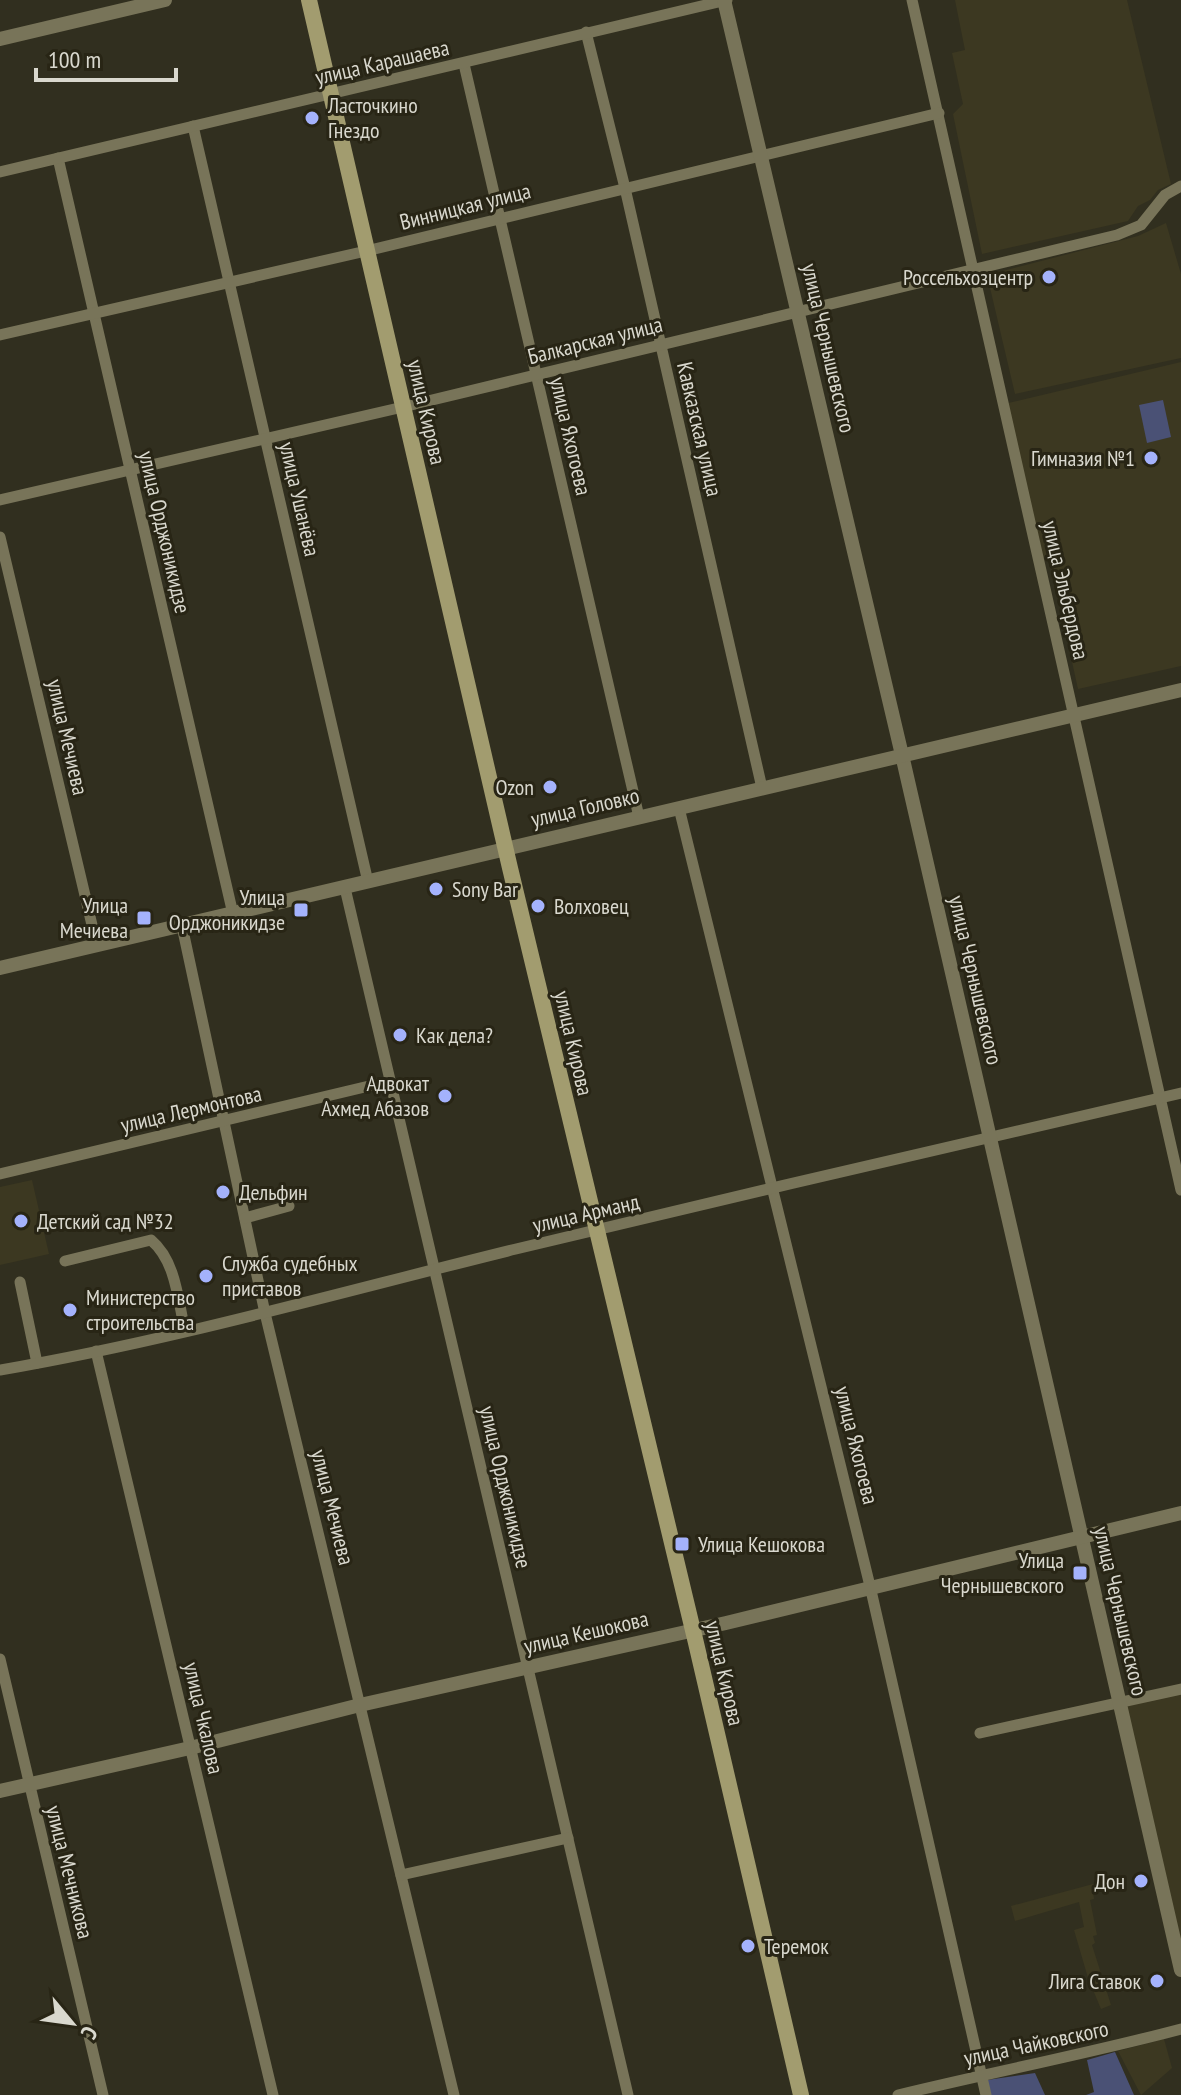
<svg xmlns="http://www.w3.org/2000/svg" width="1181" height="2095" viewBox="0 0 1181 2095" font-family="'PT Sans Narrow',sans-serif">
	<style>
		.built { fill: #3c3821 }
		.green { fill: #4a5175 }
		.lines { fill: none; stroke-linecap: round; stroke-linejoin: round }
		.minor { stroke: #787459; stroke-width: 11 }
		.tertiary { stroke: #787459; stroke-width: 14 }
		.secondary { stroke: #a29c6f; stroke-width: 16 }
		.poi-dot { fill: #a4b2fc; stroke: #282515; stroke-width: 3 }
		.labels { text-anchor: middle; stroke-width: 6; stroke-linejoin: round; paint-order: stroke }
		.street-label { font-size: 22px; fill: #d9d8ce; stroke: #282515 }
		.poi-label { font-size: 22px; fill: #d9d8ce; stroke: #282515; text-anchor: start }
	</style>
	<rect width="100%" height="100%" fill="#312f1f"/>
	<g class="built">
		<polygon points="955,0 1127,0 1171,184 1158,190 1150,200 1138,206 1128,221 982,254 953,114 963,104 952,53 965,50"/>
		<polygon points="1166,223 1181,274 1181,358 1015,394 987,275 1138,236"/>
		<polygon points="1181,362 1181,666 1078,689 1049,557 1039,558 1004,404"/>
		<polygon points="32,1180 49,1254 0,1265 0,1187"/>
		<polygon points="1181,1689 1181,1970 1120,1703"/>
		<polygon points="1108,1880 1112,1888 1093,1892 1094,1899 1090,1900 1097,1935 1093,1936 1095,1943 1092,1945 1111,2005 1101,2009 1088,1978 1074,1930 1084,1927 1079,1902 1015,1921 1011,1906"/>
		<polygon points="1164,2039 1172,2068 1141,2095 1118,2051"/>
	</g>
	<g class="green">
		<polygon points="1163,400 1171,437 1147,443 1139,405"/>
		<polygon points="1115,2052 1134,2095 1086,2095 1094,2092 1087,2060"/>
		<polygon points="1035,2073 1045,2095 991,2095 987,2080"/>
	</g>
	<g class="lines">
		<g class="minor">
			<polyline points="912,0 1181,1190"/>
			<polyline points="586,32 625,188 762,788"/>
			<polyline points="464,64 639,817"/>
			<polyline points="193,126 368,882"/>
			<polyline points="58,158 233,914"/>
			<polyline points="0,172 727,0"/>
			<polyline points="0,335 366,251 939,113"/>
			<polyline points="0,500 403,407 1117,235 1141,225 1165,195 1181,186"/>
			<polyline points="0,537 97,946"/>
			<polyline points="679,808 870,1586 986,2095"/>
			<polyline points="345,888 628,2095"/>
			<polyline points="182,926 265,1313 454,2095"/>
			<polyline points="0,1174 390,1081"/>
			<polyline points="245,1218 289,1206"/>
			<path d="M65,1261L151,1240C176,1261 178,1300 185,1331"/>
			<polyline points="20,1282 37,1363"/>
			<polyline points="96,1351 273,2095"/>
			<path d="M0,1370C174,1340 345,1291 516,1249C737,1195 960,1145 1181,1093"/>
			<polyline points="0,1659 103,2095"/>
			<polyline points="980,1733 1181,1689"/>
			<polyline points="401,1875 568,1838"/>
			<path d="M898,2095C992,2072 1087,2054 1181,2029"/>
		</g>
		<g class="tertiary">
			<polyline points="724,0 902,755 1181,1970"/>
			<polyline points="0,39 165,0"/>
			<polyline points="0,968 1181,690"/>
			<polyline points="0,1791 190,1748 360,1705 726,1623 1181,1513"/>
		</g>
		<polyline class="secondary" points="309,0 510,868 696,1643 801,2095"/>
	</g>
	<g class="poi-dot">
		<circle cx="312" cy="118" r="8"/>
		<circle cx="1049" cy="277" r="8"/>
		<circle cx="1151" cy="458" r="8"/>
		<circle cx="550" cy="787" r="8"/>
		<circle cx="436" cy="889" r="8"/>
		<circle cx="538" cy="906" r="8"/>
		<rect x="293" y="902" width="16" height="16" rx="4"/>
		<rect x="136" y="910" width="16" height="16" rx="4"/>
		<circle cx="400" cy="1035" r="8"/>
		<circle cx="445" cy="1096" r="8"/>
		<circle cx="223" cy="1192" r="8"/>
		<circle cx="21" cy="1221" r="8"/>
		<circle cx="206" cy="1276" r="8"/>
		<circle cx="70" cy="1310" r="8"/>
		<rect x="674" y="1536" width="16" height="16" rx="4"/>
		<rect x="1072" y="1565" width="16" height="16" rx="4"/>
		<circle cx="1141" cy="1881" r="8"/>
		<circle cx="748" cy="1946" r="8"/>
		<circle cx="1157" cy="1981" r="8"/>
	</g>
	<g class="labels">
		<g class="street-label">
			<text transform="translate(382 62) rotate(-13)" y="8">улица Карашаева</text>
			<text transform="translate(465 206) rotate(-14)" y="8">Винницкая улица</text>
			<text transform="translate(595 340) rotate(-14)" y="8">Балкарская улица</text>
			<text transform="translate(829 348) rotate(77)" y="8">улица Чернышевского</text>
			<text transform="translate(427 412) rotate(77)" y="8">улица Кирова</text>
			<text transform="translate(700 429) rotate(77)" y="8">Кавказская улица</text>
			<text transform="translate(571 436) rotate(77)" y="8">улица Яхогоева</text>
			<text transform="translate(300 499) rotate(77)" y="8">улица Ушанёва</text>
			<text transform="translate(165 532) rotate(77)" y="8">улица Орджоникидзе</text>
			<text transform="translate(1066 590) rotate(77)" y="8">улица Эльбердова</text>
			<text transform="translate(68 737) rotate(77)" y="8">улица Мечиева</text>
			<text transform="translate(585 807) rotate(-13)" y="8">улица Головко</text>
			<text transform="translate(976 980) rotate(77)" y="8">улица Чернышевского</text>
			<text transform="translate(574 1043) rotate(77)" y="8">улица Кирова</text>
			<text transform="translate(191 1109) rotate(-13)" y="8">улица Лермонтова</text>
			<text transform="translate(586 1213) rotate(-13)" y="8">улица Арманд</text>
			<text transform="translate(857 1445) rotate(76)" y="8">улица Яхогоева</text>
			<text transform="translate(506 1487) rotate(77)" y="8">улица Орджоникидзе</text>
			<text transform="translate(333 1507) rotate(76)" y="8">улица Мечиева</text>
			<text transform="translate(1121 1611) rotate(77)" y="8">улица Чернышевского</text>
			<text transform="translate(586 1632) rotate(-13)" y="8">улица Кешокова</text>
			<text transform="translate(725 1673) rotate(77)" y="8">улица Кирова</text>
			<text transform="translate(204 1718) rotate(77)" y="8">улица Чкалова</text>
			<text transform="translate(70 1872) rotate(76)" y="8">улица Мечникова</text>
			<text transform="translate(1036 2043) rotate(-12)" y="8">улица Чайковского</text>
		</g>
		<g class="poi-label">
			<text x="328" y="113">Ласточкино<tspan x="328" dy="25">Гнездо</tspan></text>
			<text x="1033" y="285" text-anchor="end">Россельхозцентр</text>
			<text x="1135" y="466" text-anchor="end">Гимназия №1</text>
			<text x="534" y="795" text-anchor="end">Ozon</text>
			<text x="452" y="897">Sony Bar</text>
			<text x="285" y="905" text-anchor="end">Улица<tspan x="285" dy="25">Орджоникидзе</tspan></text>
			<text x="128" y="913" text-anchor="end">Улица<tspan x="128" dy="25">Мечиева</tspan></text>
			<text x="554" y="914">Волховец</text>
			<text x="416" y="1043">Как дела?</text>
			<text x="429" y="1091" text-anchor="end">Адвокат<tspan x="429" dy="25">Ахмед Абазов</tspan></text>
			<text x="239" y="1200">Дельфин</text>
			<text x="37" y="1229">Детский сад №32</text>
			<text x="222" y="1271">Служба судебных<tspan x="222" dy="25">приставов</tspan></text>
			<text x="86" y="1305">Министерство<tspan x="86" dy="25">строительства</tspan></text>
			<text x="698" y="1552">Улица Кешокова</text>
			<text x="1064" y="1568" text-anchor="end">Улица<tspan x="1064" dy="25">Чернышевского</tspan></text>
			<text x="1125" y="1889" text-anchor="end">Дон</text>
			<text x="764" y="1954">Теремок</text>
			<text x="1141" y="1989" text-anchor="end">Лига Ставок</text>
		</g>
	</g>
	<g transform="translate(72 2023) rotate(119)" stroke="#282515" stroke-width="6" paint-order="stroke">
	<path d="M0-6L14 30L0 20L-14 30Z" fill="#d9d8ce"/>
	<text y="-12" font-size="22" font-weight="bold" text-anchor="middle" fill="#d9d8ce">С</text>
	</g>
	<path d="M36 68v12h140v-12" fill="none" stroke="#d9d8ce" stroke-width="4"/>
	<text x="48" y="68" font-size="24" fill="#d9d8ce" stroke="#282515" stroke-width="6" paint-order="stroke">100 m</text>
</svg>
